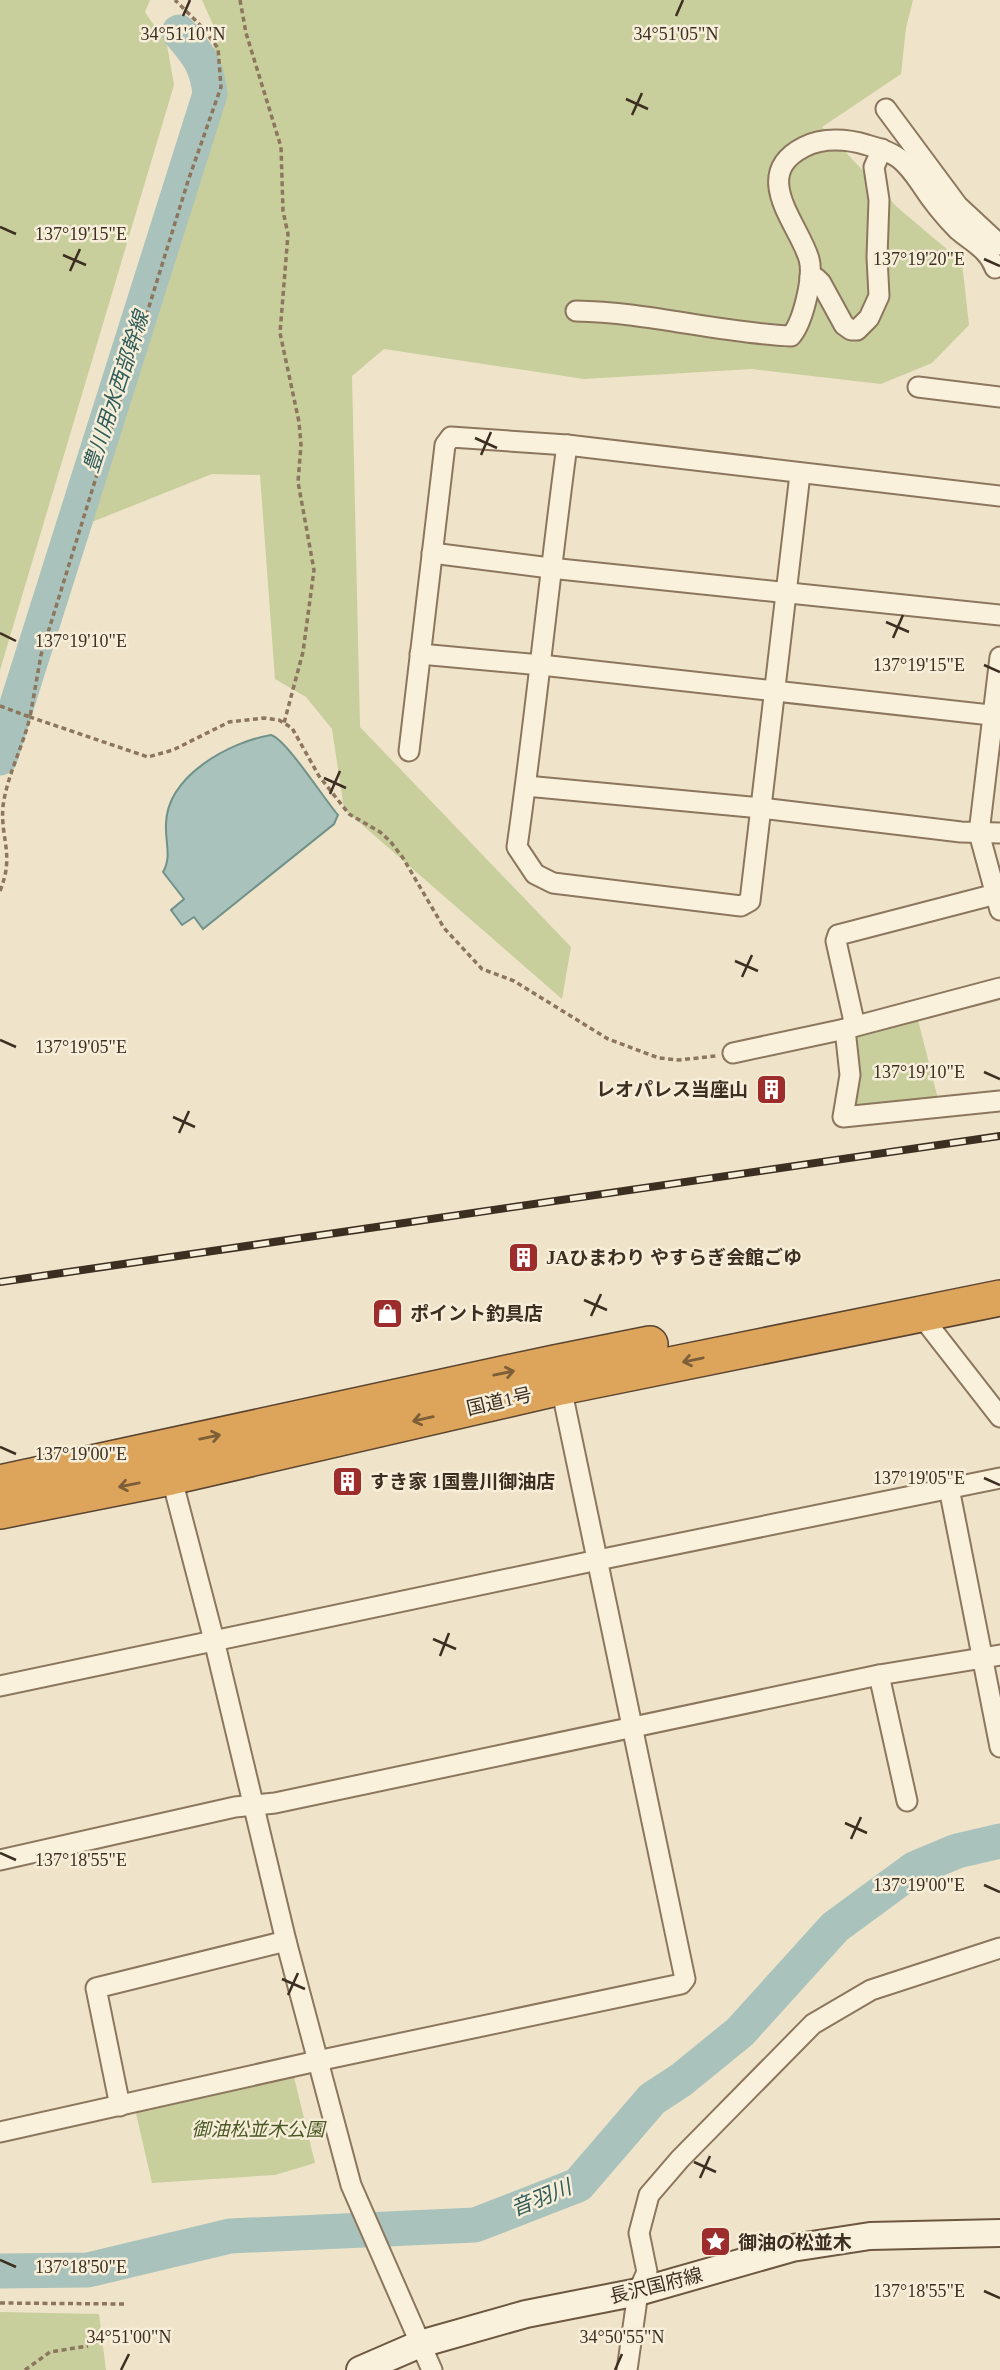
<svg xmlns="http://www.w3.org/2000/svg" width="1000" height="2370" viewBox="0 0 1000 2370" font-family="'Times New Roman','Noto Sans JP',serif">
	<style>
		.green { fill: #c8ce9c }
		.water { fill: #a9c3bc; stroke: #70928a; stroke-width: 2 }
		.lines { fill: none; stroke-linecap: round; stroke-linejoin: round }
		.river { stroke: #a9c3bc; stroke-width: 35 }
		.street-casing { stroke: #8c765d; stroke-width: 23 }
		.secondary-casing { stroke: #6e5740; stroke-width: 30 }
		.highway-casing { stroke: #5a4431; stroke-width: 38 }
		.path { stroke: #8c765d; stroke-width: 3.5; stroke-dasharray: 5 3.5; stroke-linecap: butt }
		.street { stroke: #f9f1dc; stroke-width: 19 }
		.secondary { stroke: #f9f1dc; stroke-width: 26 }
		.highway { stroke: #dda55b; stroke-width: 35 }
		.rail-casing { stroke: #3c2e21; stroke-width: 8 }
		.rail { stroke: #f6eed8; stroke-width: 5; stroke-dasharray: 16; stroke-linecap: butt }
		.oneway { stroke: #7c5e38 }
		.ticks { fill: none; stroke: #3c2e21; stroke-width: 2.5 }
		.labels { text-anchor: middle; stroke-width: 5; stroke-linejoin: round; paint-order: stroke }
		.poi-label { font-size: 19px; font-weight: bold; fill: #3c2e21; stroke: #f6eed8; text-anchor: start }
		.street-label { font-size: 19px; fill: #3c2e21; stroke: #f6eed8 }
		.park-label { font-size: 19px; font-style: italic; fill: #4c5927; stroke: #f6eed8 }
		.water-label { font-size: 21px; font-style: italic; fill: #305c5a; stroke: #f6eed8 }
		.ticks-label { font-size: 18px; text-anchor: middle; fill: #3c2e21; stroke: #f6eed8; stroke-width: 5; stroke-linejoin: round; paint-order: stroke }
	</style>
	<rect width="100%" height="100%" fill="#efe4c9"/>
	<g class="green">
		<polygon points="0,0 150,0 145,12 167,45 174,85 0,670"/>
		<polygon points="202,0 913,0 906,28 901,74 822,127 897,207 962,262 969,325 932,363 881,384 752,369 584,379 384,349 352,376 360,727 571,947 562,999 344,809 332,729 306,697 275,679 260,475 212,474 87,524 213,78 214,27"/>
		<polygon points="918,1020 938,1099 848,1108 851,1038"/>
		<polygon points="293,2073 315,2163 275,2175 152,2183 135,2109"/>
		<polygon points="0,2312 99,2314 106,2370 0,2370"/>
	</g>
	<path class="water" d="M271,735C286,739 324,799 338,815L334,824L203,929L194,917L182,925L171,910L184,899L163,872C172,857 165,842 166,824C167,776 229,742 271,735Z"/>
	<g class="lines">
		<g class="river">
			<path d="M0,758L210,94C207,65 198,54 179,32"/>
			<polyline points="0,2271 88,2270 230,2236 475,2225 578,2185 652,2099 681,2080 740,2032 835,1927 914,1869 957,1851 1000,1841"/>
		</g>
		<defs>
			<g id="street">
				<polyline points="886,109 958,206 1000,245"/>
				<polyline points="810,277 816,278 821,283 844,325 851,330 857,330 869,318 879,296 877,257 879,200 874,167 882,149"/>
				<path d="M576,311C648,312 719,333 791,336C803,322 814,277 809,259C799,224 749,175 804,147C823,137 848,139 867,145C897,153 904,159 921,184C932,201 944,216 958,230C972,242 988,249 995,268L1000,266"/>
				<polyline points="918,387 1000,397"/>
				<path d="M567,445C549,579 536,713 517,847L535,874L553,883L741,906L750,901L800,474"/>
				<polyline points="432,553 550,568 1000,615"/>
				<polyline points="420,654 541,665 1000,716"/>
				<polyline points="1000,657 979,833 1000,910"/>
				<polyline points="409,751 445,445 451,437 567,445 1000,496"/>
				<polyline points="526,786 761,808 961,832 1000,833"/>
				<polyline points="855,1026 836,941 838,935 996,894"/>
				<polyline points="845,1029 850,1075 843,1117 1000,1101"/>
				<polyline points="733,1053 845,1029 1000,988"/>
				<polyline points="919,1313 1000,1417"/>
				<polyline points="169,1468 214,1640 286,1941 351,2185 432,2370"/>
				<polyline points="949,1488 1000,1747"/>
				<polyline points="879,1675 907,1801"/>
				<polyline points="0,1686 598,1560 1000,1478"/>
				<polyline points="0,1860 235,1807 275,1803 879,1675 1000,1655"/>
				<polyline points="120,2106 96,1988 286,1941"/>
				<polyline points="0,2132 317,2061 681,1984 685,1979 561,1387"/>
				<polyline points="627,2370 638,2292 647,2272 639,2233 649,2195 680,2159 813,2024 871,1990 1000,1948"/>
			</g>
			<polyline id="secondary" points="360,2370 420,2344 526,2314 638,2292 792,2248 870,2236 1000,2233"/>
			<g id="highway">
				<polyline points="0,1483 554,1363 650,1344"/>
				<polyline points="0,1511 171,1477 561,1387 1000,1298"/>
			</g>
		</defs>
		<use href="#street" class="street-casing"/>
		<use href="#secondary" class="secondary-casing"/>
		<use href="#highway" class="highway-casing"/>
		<g class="path">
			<polyline points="240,0 246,33 281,147 283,211 288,234 280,333 299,422 301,445 298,482 314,570 303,652 284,723"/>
			<polyline points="0,706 30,717 41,655 188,181 221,87 218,48 200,25 175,0"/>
			<path d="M0,891C15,854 0,839 3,806C7,776 23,746 30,717L148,757L173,750L229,722L264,718L279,720L292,728L319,776L349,814L380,832L390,841L403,858L444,928L482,969L514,981L608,1039L659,1058L679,1060L716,1056"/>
			<polyline points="0,2303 125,2304"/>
			<polyline points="25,2370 50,2352 88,2346"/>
		</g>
		<use href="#street" class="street"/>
		<use href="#secondary" class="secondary"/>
		<use href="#highway" class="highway"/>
		<defs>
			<polyline id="rail" points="0,1282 1000,1136"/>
		</defs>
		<use href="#rail" class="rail-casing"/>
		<use href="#rail" class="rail"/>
	</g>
	<defs><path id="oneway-shaft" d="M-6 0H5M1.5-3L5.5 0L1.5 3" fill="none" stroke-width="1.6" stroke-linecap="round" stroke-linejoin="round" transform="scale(1.75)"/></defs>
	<g class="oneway">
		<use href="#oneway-shaft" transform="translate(693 1360) rotate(168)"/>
		<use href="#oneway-shaft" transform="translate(504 1373) rotate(-12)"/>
		<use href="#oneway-shaft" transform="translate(423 1419) rotate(167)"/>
		<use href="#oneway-shaft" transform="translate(210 1437) rotate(-12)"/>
		<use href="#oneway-shaft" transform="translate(129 1485) rotate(169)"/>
	</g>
	<path class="ticks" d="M183,16L190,0M676,16L683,0M626,99L648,109M632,115L642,93M0,227L16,234M63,255L86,265M984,259L1000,266M70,271L80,249M475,438L497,448M481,455L491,432M886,622L909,632M0,633L16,641M893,638L903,615M984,665L1000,672M324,778L346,788M330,794L340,771M735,961L758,971M742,977L752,955M0,1040L16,1047M984,1072L1000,1079M173,1117L195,1127M179,1133L189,1111M584,1300L607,1310M591,1316L601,1294M0,1447L16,1454M984,1478L1000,1485M433,1639L456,1649M440,1656L449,1633M845,1823L867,1833M851,1839L861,1817M0,1853L16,1860M984,1885L1000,1892M282,1979L305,1989M288,1995L298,1973M694,2162L716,2172M700,2178L710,2156M0,2260L16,2267M984,2291L1000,2298M121,2370L129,2354M615,2370L622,2354"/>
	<defs>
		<symbol id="building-square" viewBox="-11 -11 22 22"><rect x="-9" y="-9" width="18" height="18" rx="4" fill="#9c2d2c" stroke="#f6eed8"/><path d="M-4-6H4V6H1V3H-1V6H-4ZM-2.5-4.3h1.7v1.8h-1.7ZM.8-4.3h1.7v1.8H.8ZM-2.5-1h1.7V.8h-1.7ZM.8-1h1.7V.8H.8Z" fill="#fff"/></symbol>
		<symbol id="shop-square" viewBox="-11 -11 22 22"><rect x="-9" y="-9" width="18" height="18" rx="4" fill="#9c2d2c" stroke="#f6eed8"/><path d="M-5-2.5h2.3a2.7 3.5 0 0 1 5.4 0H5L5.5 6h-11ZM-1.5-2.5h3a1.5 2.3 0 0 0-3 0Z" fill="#fff"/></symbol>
		<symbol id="sight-square" viewBox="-11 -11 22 22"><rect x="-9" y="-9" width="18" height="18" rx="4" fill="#9c2d2c" stroke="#f6eed8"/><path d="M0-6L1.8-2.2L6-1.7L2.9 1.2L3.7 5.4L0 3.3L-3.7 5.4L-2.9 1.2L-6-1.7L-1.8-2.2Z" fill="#fff"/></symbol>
	</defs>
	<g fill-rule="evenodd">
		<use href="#building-square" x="754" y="1072" width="35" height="35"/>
		<use href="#building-square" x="506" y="1240" width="35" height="35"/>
		<use href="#shop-square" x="370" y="1296" width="35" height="35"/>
		<use href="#building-square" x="330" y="1464" width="35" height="35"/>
		<use href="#sight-square" x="698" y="2224" width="35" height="35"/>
	</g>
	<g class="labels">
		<g class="poi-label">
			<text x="748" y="1096" text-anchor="end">レオパレス当座山</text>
			<text x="546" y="1264">JAひまわり やすらぎ会館ごゆ</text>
			<text x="410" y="1320">ポイント釣具店</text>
			<text x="370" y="1488">すき家 1国豊川御油店</text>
			<text x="738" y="2249">御油の松並木</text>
		</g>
		<g class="street-label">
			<text transform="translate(499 1401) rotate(-13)" y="7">国道1号</text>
			<text transform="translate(656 2285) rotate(-14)" y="7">長沢国府線</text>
		</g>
		<g class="park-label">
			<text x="258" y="2136">御油松並木公園</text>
		</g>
		<g class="water-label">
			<text transform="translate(116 392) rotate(-72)" y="7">豊川用水西部幹線</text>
			<text transform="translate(541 2198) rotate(-22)" y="7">音羽川</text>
		</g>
	</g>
	<g class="ticks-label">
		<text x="183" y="40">34°51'10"N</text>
		<text x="676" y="40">34°51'05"N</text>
		<text x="81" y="240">137°19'15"E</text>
		<text x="919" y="265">137°19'20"E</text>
		<text x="81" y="647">137°19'10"E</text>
		<text x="919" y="671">137°19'15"E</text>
		<text x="81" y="1053">137°19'05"E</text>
		<text x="919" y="1078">137°19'10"E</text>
		<text x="81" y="1460">137°19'00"E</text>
		<text x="919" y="1484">137°19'05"E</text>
		<text x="81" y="1866">137°18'55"E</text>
		<text x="919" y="1891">137°19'00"E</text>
		<text x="81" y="2273">137°18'50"E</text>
		<text x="919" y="2297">137°18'55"E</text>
		<text x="129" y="2343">34°51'00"N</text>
		<text x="622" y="2343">34°50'55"N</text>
	</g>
</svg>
